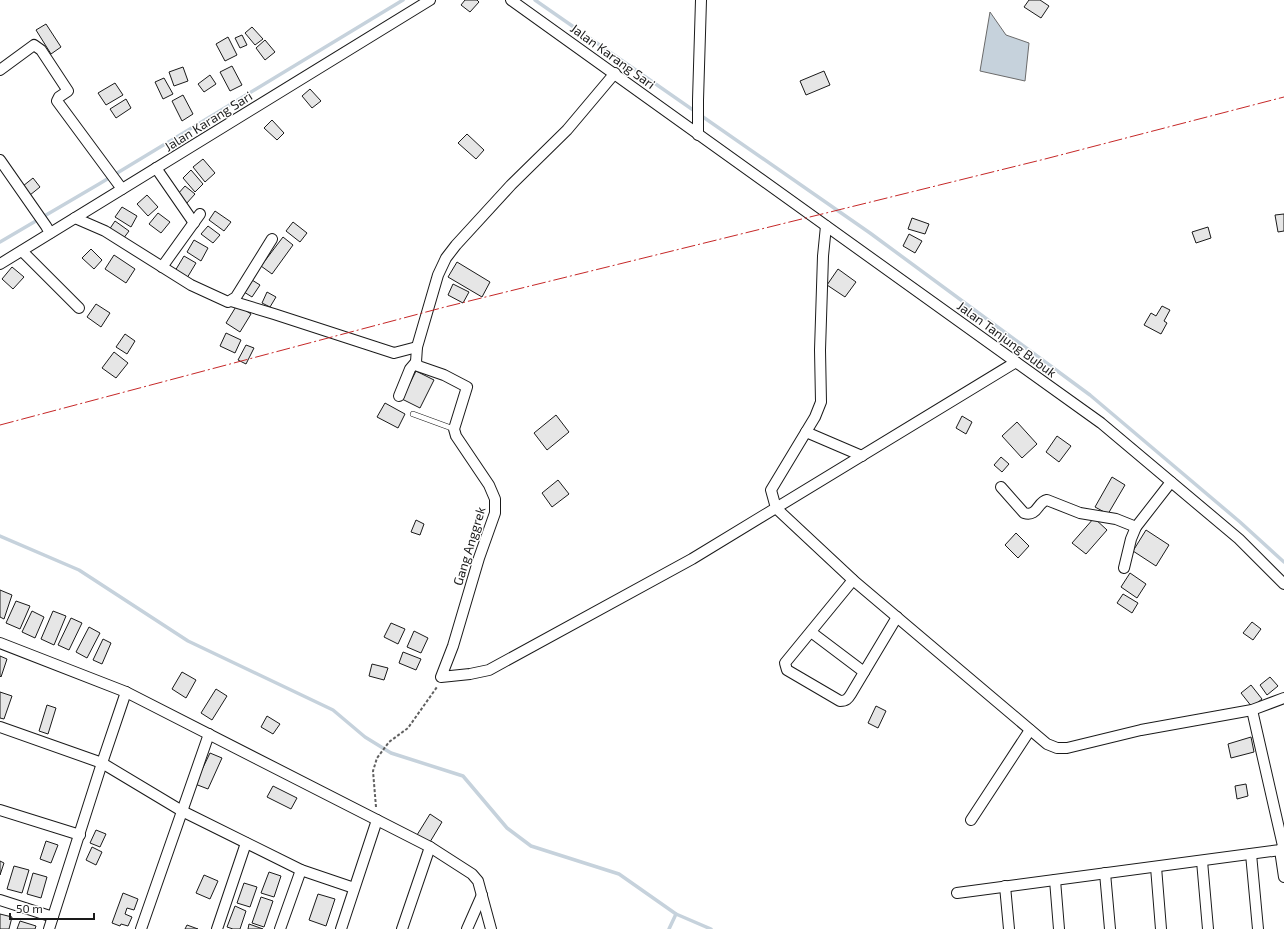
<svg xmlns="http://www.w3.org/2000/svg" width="1284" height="929" viewBox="0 0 1284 929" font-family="'Exo 2',sans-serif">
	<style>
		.water { fill: #c6d2dc; stroke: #6a6a6a }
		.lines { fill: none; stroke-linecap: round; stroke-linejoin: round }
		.stream { stroke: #c6d2dc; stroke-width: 3.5 }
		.building { fill: #e6e6e6; stroke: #1a1a1a }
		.service-casing { stroke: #1a1a1a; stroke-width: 6 }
		.minor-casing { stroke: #1a1a1a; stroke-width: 12 }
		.path { stroke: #5f5f5f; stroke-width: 2; stroke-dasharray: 3 2; stroke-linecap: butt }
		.service { stroke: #fff; stroke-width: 5 }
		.minor { stroke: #fff; stroke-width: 10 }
		.power { stroke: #c62828; stroke-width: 1; stroke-dasharray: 14 3 2 3; stroke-linecap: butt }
		.labels { text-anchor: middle; stroke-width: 3; stroke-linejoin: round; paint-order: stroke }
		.street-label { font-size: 13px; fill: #1a1a1a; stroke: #fff }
	</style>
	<rect width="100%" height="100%" fill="#fff"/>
	<polygon class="water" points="990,12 1006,35 1029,43 1025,81 980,71"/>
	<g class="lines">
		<g class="stream">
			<polyline points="535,0 870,233 1090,395 1240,522 1284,562"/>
			<polyline points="0,242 99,184 403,0"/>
			<polyline points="0,536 79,570 188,641 333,710 365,737 391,753 463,776 507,828 531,846 619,874 676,914 711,929"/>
			<polyline points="669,929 676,914"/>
		</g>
	</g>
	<g class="building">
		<polygon points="465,0 477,0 479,2 470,12 461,5"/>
		<polygon points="1029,0 1040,0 1049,6 1041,18 1024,7"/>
		<polygon points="46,24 61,47 51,54 36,30"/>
		<polygon points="252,27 263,39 255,45 245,33"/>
		<polygon points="242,35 247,45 240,48 235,38"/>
		<polygon points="228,37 237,55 225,61 216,44"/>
		<polygon points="265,40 275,52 265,60 256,48"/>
		<polygon points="232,66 242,85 230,91 220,72"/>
		<polygon points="183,67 188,81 174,86 169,72"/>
		<polygon points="824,71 830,85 806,95 800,81"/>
		<polygon points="210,75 216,84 204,92 198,84"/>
		<polygon points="164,78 173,94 163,99 155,82"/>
		<polygon points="115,83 123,95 106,105 98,93"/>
		<polygon points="310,89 321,101 312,108 302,96"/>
		<polygon points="183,95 193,114 182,121 172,101"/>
		<polygon points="126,99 131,108 116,118 110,109"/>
		<polygon points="272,120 284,133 277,140 264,128"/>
		<polygon points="467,134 484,150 476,159 458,143"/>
		<polygon points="203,159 215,173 205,182 193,167"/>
		<polygon points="191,170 203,184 195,192 183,178"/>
		<polygon points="33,178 40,187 30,195 23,186"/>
		<polygon points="185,186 195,194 186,204 177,195"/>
		<polygon points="147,195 158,207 148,216 137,204"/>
		<polygon points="122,207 137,216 131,227 115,217"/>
		<polygon points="215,211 231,222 224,231 209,220"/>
		<polygon points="158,213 170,222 161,233 149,224"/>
		<polygon points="1284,214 1284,231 1278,232 1275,215"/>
		<polygon points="912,218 929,224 925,234 908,229"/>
		<polygon points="115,221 129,231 123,239 109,230"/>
		<polygon points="293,222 307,233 300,242 286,231"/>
		<polygon points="208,226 220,235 213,243 201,234"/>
		<polygon points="1208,227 1211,238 1196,243 1192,232"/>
		<polygon points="909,234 922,241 915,253 903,246"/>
		<polygon points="283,237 293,245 272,274 261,266"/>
		<polygon points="194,240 208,248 201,261 187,252"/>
		<polygon points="91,249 102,260 94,269 82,258"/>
		<polygon points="114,255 135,269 126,283 105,269"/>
		<polygon points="184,256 196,263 187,278 175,271"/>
		<polygon points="457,262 490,282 482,297 448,277"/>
		<polygon points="12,267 24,277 13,289 2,279"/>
		<polygon points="838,269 856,282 845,297 827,285"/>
		<polygon points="252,280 260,285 252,297 244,292"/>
		<polygon points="453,284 469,292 463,303 448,295"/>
		<polygon points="267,292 276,297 270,307 262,303"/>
		<polygon points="96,304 110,313 101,327 87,317"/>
		<polygon points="237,305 251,314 240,332 226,323"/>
		<polygon points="1162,306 1170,310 1164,321 1167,323 1161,334 1144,325 1151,313 1156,316"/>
		<polygon points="226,333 241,340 235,353 220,346"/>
		<polygon points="125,334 135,341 127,354 116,347"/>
		<polygon points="246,345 254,348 246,364 238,360"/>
		<polygon points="114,352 128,363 116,378 102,368"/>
		<polygon points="416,371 434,380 420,408 402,399"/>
		<polygon points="385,403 405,414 398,428 377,417"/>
		<polygon points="556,415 569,432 547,450 534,433"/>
		<polygon points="962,416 972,422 966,434 956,428"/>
		<polygon points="1017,422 1037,444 1022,458 1002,436"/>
		<polygon points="1057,436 1071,446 1059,462 1046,452"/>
		<polygon points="1001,457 1009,464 1002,472 994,465"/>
		<polygon points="1112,477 1125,485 1108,514 1095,507"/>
		<polygon points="558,480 569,494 552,507 542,493"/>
		<polygon points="1094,518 1107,530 1086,554 1072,543"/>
		<polygon points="416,520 424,524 420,535 411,532"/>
		<polygon points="1146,530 1169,545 1156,566 1133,551"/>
		<polygon points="1016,533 1029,546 1018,558 1005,545"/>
		<polygon points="1130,573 1146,584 1137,598 1121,587"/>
		<polygon points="0,590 12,595 4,619 0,617"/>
		<polygon points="1123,594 1138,603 1132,613 1117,603"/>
		<polygon points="16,601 30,606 20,629 6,623"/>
		<polygon points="32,611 44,617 35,638 22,632"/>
		<polygon points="53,611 66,616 54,645 41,639"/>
		<polygon points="71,618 82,623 69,650 58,645"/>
		<polygon points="1252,622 1261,629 1253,640 1243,633"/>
		<polygon points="391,623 405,629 398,644 384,637"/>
		<polygon points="89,627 100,633 87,658 76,652"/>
		<polygon points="414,631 428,638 421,653 407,647"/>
		<polygon points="103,639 111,643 102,664 93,660"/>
		<polygon points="403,652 421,659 416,670 399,663"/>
		<polygon points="0,656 7,659 1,677 0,676"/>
		<polygon points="372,664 388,668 384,680 369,676"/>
		<polygon points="182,672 196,680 186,698 172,689"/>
		<polygon points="1270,677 1278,686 1267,695 1260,685"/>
		<polygon points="1251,685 1262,699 1252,707 1241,693"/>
		<polygon points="216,689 227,696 212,720 201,713"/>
		<polygon points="0,692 12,696 4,719 0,718"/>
		<polygon points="47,705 56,708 48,734 39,731"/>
		<polygon points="876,706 886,711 878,728 868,723"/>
		<polygon points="267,716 280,724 273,734 261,727"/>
		<polygon points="1251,737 1254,752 1231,758 1228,744"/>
		<polygon points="210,753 222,758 208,789 195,784"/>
		<polygon points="1246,784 1248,796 1237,799 1235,786"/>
		<polygon points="273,786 297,798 291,809 267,797"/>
		<polygon points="430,814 442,822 430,842 417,835"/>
		<polygon points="96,830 106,834 100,847 90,843"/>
		<polygon points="46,841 58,845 51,863 40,859"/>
		<polygon points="92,847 102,852 96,865 86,860"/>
		<polygon points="0,861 4,863 0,875"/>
		<polygon points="14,866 29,870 22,893 7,889"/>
		<polygon points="269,872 281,876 274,897 261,893"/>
		<polygon points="33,873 47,877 41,898 27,894"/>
		<polygon points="204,875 218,881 210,899 196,893"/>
		<polygon points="244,883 257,887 250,907 237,903"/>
		<polygon points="123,893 138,899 134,910 127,908 125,914 132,917 128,926 121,924 120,926 112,923"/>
		<polygon points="318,894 335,899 326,926 309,920"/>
		<polygon points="261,897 273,901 264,927 252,923"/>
		<polygon points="235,906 246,911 240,929 233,929 227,927"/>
		<polygon points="0,914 12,917 9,929 0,929"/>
		<polygon points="20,921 36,926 35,929 17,929"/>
		<polygon points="249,924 263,929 248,929"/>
		<polygon points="187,925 198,929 185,929"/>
	</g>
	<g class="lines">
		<defs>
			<polyline id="service" points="413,414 454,429"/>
			<g id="minor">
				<polyline points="511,0 1101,423 1239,539 1284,584"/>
				<polyline points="0,70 34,45 41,50 68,91 59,97 57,101 122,189"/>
				<polyline points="615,73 567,130 511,185 456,245 446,258 438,275 417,347 416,362 418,366 444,375 467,387 454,429 456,436 489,485 495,499 495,513 479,558 453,646 441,677 470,674 489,670 692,559 1016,362"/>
				<polyline points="698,135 698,100 701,0"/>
				<polyline points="0,160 46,226 50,233"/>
				<polyline points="156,168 194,223"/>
				<polyline points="75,218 105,231 191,285 228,302 236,297 272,239"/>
				<polyline points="826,226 823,256 820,350 821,402 815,417 771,490 776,508 853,580 1047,744 1057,748 1067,748 1141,730 1252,710 1284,698"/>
				<polyline points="22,251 79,308"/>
				<polyline points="0,264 430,0"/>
				<polyline points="162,267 200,214"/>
				<polyline points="231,301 274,314 394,353 417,347"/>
				<polyline points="399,396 410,369 416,362"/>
				<polyline points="806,432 862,456"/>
				<path d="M1001,487L1024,513C1038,517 1037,502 1047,500L1080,513L1116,519L1136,527"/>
				<polyline points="1124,568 1131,539 1136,527 1171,482"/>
				<path d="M853,580L785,663L787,670L840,701C846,701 848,699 851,694L897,617"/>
				<polyline points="811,632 864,672"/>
				<polyline points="0,643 126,692 430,847 472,874 478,881 491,929"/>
				<polyline points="0,727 102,763 182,811 301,870 354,888"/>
				<polyline points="0,810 80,835"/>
				<polyline points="971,820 1030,730"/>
				<polyline points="1280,850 1284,877"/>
				<polyline points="1251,854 1258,929"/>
				<polyline points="1202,861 1208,929"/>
				<polyline points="1156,867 1161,929"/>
				<polyline points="1105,873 1110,929"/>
				<polyline points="1055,880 1059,929"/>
				<polyline points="1005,886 1009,929"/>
				<polyline points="957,893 1280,850 1283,846 1252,710"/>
				<polyline points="0,900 53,917"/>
				<polyline points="49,929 102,763 126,692"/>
				<polyline points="141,929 209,734"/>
				<polyline points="217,929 246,843"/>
				<polyline points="280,929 301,870"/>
				<polyline points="341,929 377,820"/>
				<polyline points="402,929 430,847"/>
				<polyline points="467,929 482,895"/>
			</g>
		</defs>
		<use href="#service" class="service-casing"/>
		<use href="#minor" class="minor-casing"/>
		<polyline class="path" points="376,807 373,771 377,758 389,742 408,728 437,687"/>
		<use href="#service" class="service"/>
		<use href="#minor" class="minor"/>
		<polyline class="power" points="0,425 445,307 1045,159 1284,97"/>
	</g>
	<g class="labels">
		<g class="street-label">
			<text transform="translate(613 56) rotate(36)" y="5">Jalan Karang Sari</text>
			<text transform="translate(208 121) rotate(-32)" y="5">Jalan Karang Sari</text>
			<text transform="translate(1007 339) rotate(36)" y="5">Jalan Tanjung Bubuk</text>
			<text transform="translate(469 546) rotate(-73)" y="5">Gang Anggrek</text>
		</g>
	</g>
	<path d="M10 913v6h84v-6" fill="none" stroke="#1a1a1a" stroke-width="2"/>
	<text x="16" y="913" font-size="12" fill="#1a1a1a" stroke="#ffffff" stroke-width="3" paint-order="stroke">50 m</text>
</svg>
